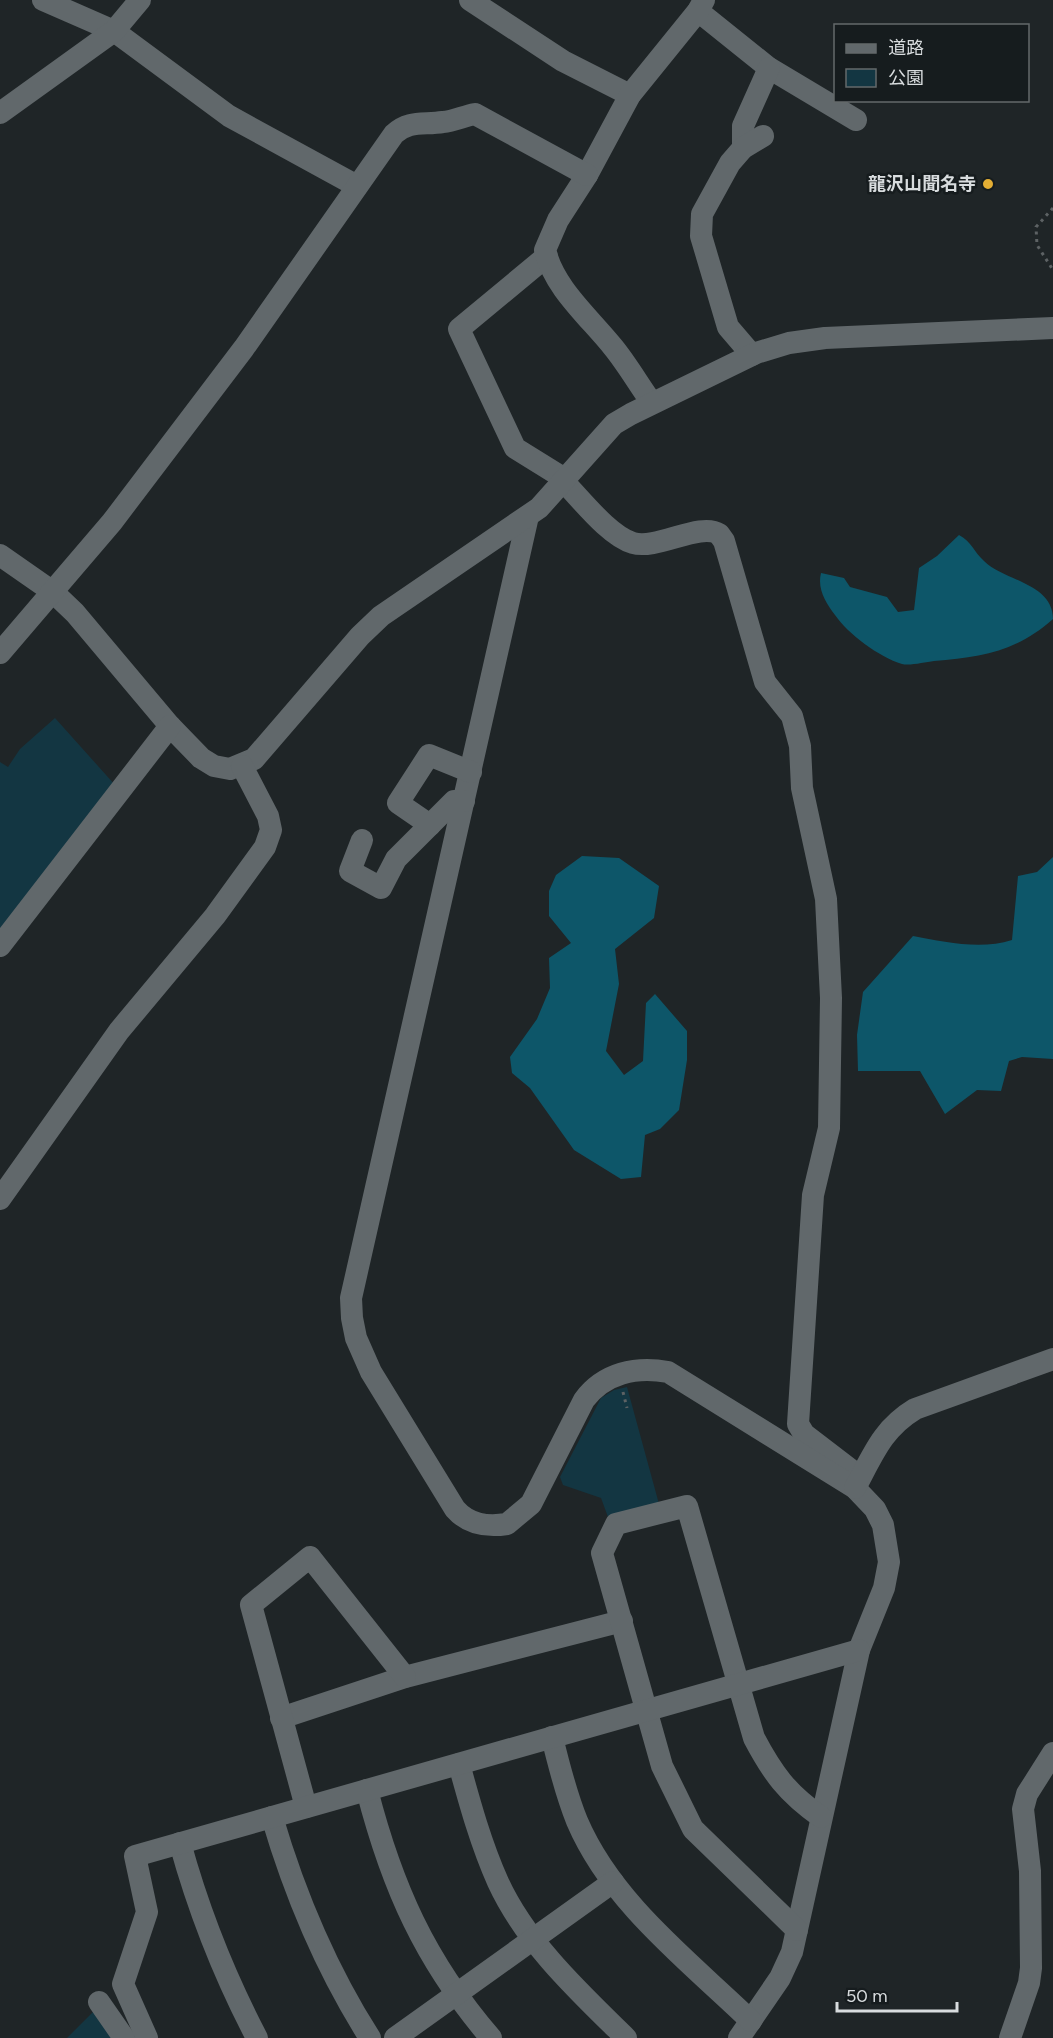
<svg xmlns="http://www.w3.org/2000/svg" width="1053" height="2038" viewBox="0 0 1053 2038" font-family="Figtree,'Noto Sans JP',sans-serif">
	<style>
		.green { fill: #133642 }
		.forest { fill: #0d5669 }
		.lines { fill: none; stroke-linecap: round; stroke-linejoin: round }
		.path { stroke: #5d6264; stroke-width: 3; stroke-dasharray: 3 4.5; stroke-linecap: butt }
		.minor { stroke: #61686b; stroke-width: 22 }
		.poi-dot { fill: #e3ae34; stroke: #161c1e; stroke-width: 2 }
		.labels { text-anchor: middle; stroke-width: 5; stroke-linejoin: round; paint-order: stroke }
		.poi-label { font-size: 18px; font-weight: bold; fill: #d8dcde; stroke: #161c1e; text-anchor: end }
	</style>
	<rect width="100%" height="100%" fill="#1f2527"/>
	<g class="green">
		<polygon points="55,718 115,785 0,931 0,762 8,767 20,749"/>
		<polygon points="627,1387 659,1504 608,1517 601,1498 563,1485 560,1477 601,1398 614,1390"/>
		<polygon points="95,2010 114,2038 67,2038"/>
	</g>
	<g class="forest">
		<path d="M959,535C972,542 974,552 984,561C1004,581 1053,583 1053,619C1016,652 981,657 934,661C925,662 910,666 902,664C879,657 848,634 835,615C826,603 817,589 821,573L844,578L850,587L887,597L898,612L914,610L919,568L937,556Z"/>
		<polygon points="582,856 619,858 659,886 654,918 615,949 619,984 606,1051 624,1075 643,1061 646,1003 655,994 687,1031 687,1060 679,1110 660,1129 645,1135 641,1177 621,1179 574,1150 530,1088 512,1073 510,1057 537,1019 550,988 549,958 571,943 549,916 549,891 556,875"/>
		<path d="M1053,857V1059L1022,1057L1009,1061L1001,1091L977,1090L945,1114L920,1071H858L857,1035L863,992L913,936C944,942 981,950 1012,940L1018,876L1037,872Z"/>
	</g>
	<g class="lines">
		<g class="path">
			<polyline points="1053,208 1036,227 1037,245 1053,270"/>
			<polyline points="623,1392 627,1408"/>
		</g>
		<g class="minor">
			<polyline points="43,0 114,31 229,116 357,186"/>
			<polyline points="470,0 563,61 630,95"/>
			<polyline points="698,11 769,68 856,120"/>
			<polyline points="0,113 114,31 140,0"/>
			<polyline points="743,148 743,126 769,68"/>
			<polyline points="547,256 459,329 515,448 565,479"/>
			<polyline points="752,355 728,327 701,236 702,214 730,163 743,148 763,136"/>
			<path d="M652,403C639,385 627,364 613,347C589,317 554,288 545,250L558,220L587,175L630,95L698,11L704,0"/>
			<path d="M563,481C581,499 609,536 633,543C657,550 700,522 719,534L724,541L765,682L792,716L800,746L802,788L826,899L831,998L829,1128L813,1195L798,1424L804,1434L851,1470"/>
			<path d="M528,516L351,1298L352,1318L356,1338L371,1372L455,1509C469,1525 487,1527 507,1524L531,1504L584,1400C604,1373 636,1366 668,1372L855,1488L875,1509L883,1525L889,1562L884,1588L859,1650L792,1952L780,1978L739,2038"/>
			<polyline points="0,555 53,592 75,613 170,726 201,758 214,766 230,769 254,759 360,636 381,616 539,508 614,424 631,414 756,353 789,343 825,338 1053,328"/>
			<path d="M0,653L112,522L244,348L394,134C409,120 423,125 443,122C454,121 464,116 475,114L587,175"/>
			<polyline points="430,825 398,803 429,755 471,772"/>
			<polyline points="362,840 350,871 381,888 396,859 454,801 464,801"/>
			<polyline points="0,946 170,726"/>
			<polyline points="0,1199 119,1031 215,916 265,847 271,830 268,816 242,766"/>
			<path d="M855,1488C873,1455 882,1429 915,1409L1053,1359"/>
			<polyline points="281,1718 405,1677 622,1621"/>
			<path d="M552,1737C559,1766 566,1794 577,1821C612,1903 689,1961 751,2021"/>
			<path d="M459,1764C470,1804 481,1844 498,1882C526,1943 579,1992 626,2038"/>
			<path d="M367,1790C392,1887 425,1961 491,2038"/>
			<polyline points="306,1807 251,1605 310,1557 405,1677"/>
			<path d="M272,1817C295,1895 326,1969 370,2038"/>
			<path d="M180,1843C199,1912 224,1975 257,2038"/>
			<path d="M797,1930L693,1829L662,1766L602,1553L616,1524L687,1506L754,1738C773,1774 787,1793 821,1817"/>
			<polyline points="99,2002 124,2038"/>
			<polyline points="147,2038 123,1984 147,1912 135,1856 859,1650"/>
			<polyline points="395,2038 613,1882"/>
			<polyline points="1010,2038 1029,1983 1031,1968 1030,1871 1023,1809 1027,1794 1053,1753"/>
		</g>
	</g>
	<circle class="poi-dot" cx="988" cy="184" r="6"/>
	<g class="labels">
		<g class="poi-label">
			<text x="976" y="190">龍沢山聞名寺</text>
		</g>
	</g>
	<rect x="834" y="24" width="195" height="78" fill="#161c1e" stroke="#64696b" stroke-width="1.5"/>
	<rect x="846" y="44" width="30" height="9" fill="#61686b" stroke="#64696b" stroke-width="1.5"/>
	<text x="888" y="54" font-size="18" fill="#d8dcde">道路</text>
	<rect x="846" y="69" width="30" height="18" fill="#133642" stroke="#64696b" stroke-width="1.5"/>
	<text x="888" y="84" font-size="18" fill="#d8dcde">公園</text>
	<path d="M837 2002v9h120v-9" fill="none" stroke="#d8dcde" stroke-width="3"/>
	<text x="846" y="2002" font-size="18" fill="#d8dcde" stroke="#161c1e" stroke-width="4.5" paint-order="stroke">50 m</text>
</svg>
